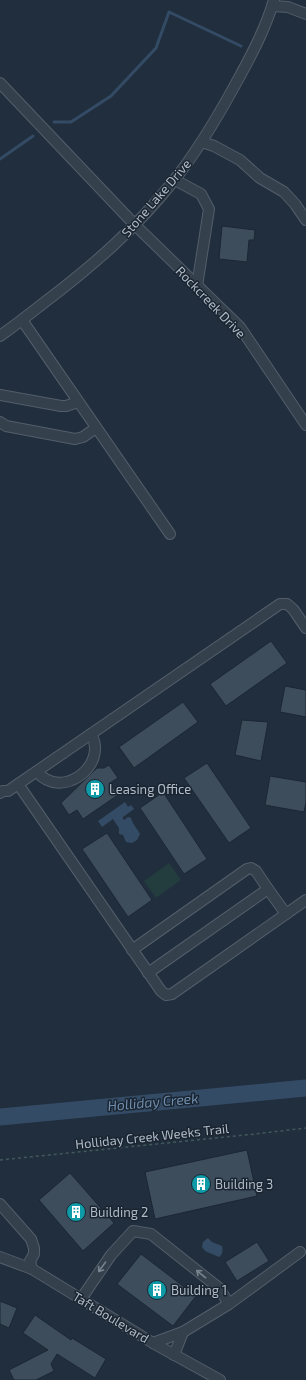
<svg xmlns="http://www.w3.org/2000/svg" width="306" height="1380" viewBox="0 0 306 1380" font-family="'Exo 2',sans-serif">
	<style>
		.green { fill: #233c3e }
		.water { fill: #344b65 }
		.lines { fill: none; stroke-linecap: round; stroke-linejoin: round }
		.stream { stroke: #344b65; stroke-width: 3 }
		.river { stroke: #344b65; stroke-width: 17 }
		.building { fill: #3d4d5c; stroke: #1c2733 }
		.minor-casing { stroke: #535e6a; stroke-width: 12 }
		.path { stroke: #41595b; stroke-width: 1.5; stroke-dasharray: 3 3; stroke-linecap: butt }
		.minor { stroke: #35404d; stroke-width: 10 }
		.oneway { stroke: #798491 }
		.labels { text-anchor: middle; stroke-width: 3; stroke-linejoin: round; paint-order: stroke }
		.street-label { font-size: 13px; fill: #b0bbc8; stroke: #1a2531 }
		.poi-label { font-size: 13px; fill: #b0bbc8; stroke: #1a2531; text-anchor: start }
		.water-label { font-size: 14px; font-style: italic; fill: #6f8dad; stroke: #1a2531 }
	</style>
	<rect width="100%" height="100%" fill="#212e3d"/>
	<polygon class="green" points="169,863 181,880 156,898 144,881"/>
	<g class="water">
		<path d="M125,802L128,807L131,805L134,809L123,817V819L124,820L128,817L131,818C133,825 137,828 140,834L137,840L132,843L126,842L123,835L119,834V828L113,819L102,827L98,821Z"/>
		<path d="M208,1238L212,1242L222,1246C223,1251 223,1254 219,1257L205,1251L202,1247L203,1242Z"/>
	</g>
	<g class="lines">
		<g class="stream">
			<polyline points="54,122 71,122 111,96 156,48 169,12 241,46"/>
			<polyline points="0,159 33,136"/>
		</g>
		<polyline class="river" points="0,1117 306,1088"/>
	</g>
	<g class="building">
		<polygon points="222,226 255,230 254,240 249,240 247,262 219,259"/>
		<polygon points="271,641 287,663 226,706 210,684"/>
		<polygon points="285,686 306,690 306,717 280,712"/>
		<polygon points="183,702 198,722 134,768 119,747"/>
		<polygon points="242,720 268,722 261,761 235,755"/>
		<polygon points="207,763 251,828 229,843 184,778"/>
		<polygon points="109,765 118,778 110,783 118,795 83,819 77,810 69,815 61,803 97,768 104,768"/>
		<polygon points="270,776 306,782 306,802 304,812 265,805"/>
		<polygon points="163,792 207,859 184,874 140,808"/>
		<polygon points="107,833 152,900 128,917 82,849"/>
		<polygon points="247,1150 257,1196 155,1219 145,1172"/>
		<polygon points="70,1173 114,1223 83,1251 39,1200"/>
		<polygon points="257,1242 269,1261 237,1281 225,1262"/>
		<polygon points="141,1254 196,1296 173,1326 117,1284"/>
		<polygon points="0,1301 17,1308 9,1328 0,1324"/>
		<polygon points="35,1315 71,1340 72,1338 106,1359 95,1378 57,1354 51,1364 54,1371 36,1380 14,1380 9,1370 48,1350 23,1333"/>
	</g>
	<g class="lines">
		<defs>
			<g id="minor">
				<polyline points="272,6 288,7 306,14"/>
				<polyline points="0,83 135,225 240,327 306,425"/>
				<polyline points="202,142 214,146 240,160 260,178 284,192 295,204 306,220"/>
				<polyline points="175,180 201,194 209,209 197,286"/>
				<polyline points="22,320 170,534"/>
				<path d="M0,336C14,326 27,316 41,305C90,268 137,228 175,179C198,150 217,118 235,85C250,58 265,30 274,0"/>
				<polyline points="0,395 61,406 66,406 78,402"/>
				<polyline points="0,422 6,426 75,439 83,437 96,428"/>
				<path d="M37,772C62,801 109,765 91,734"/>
				<polyline points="18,784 161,991 166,995 172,994 306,900"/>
				<polyline points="0,793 3,791 8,791 280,604 287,604 293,609 306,628"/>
				<polyline points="132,950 247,869 251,868 256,871 268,889"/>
				<polyline points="148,973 268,889 286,914"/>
				<polyline points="0,1204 31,1239 34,1248 34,1254 30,1261 32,1269"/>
				<polyline points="0,1257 32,1269 153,1343 220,1380"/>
				<polyline points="81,1299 111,1255 133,1231 151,1234 219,1288 229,1304 183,1332 153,1343"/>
				<polyline points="229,1304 300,1252"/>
				<polyline points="174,1355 183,1332"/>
			</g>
		</defs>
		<use href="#minor" class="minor-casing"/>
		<polyline class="path" points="0,1160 255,1134 306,1128"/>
		<use href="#minor" class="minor"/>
	</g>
	<defs><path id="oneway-shaft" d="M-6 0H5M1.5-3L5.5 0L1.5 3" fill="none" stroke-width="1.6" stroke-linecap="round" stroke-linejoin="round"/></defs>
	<g class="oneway">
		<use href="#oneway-shaft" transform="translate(102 1267) rotate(126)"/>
		<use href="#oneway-shaft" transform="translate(201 1274) rotate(-141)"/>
	</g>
	<defs>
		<symbol id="building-disc" viewBox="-11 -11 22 22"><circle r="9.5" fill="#0f9aa8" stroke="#1a2531"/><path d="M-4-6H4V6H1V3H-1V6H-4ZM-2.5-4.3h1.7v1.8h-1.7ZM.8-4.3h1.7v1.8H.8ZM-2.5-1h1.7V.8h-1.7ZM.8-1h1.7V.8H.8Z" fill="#fff"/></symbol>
	</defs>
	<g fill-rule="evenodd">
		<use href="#building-disc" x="84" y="778" width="22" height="22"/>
		<use href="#building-disc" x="190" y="1173" width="22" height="22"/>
		<use href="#building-disc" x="65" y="1201" width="22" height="22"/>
		<use href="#building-disc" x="146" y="1279" width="22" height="22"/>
	</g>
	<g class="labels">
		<g class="street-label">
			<text transform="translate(156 198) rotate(-49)" y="5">Stone Lake Drive</text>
			<text transform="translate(211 302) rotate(46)" y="5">Rockcreek Drive</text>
			<text transform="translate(152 1136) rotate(-6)" y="5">Holliday Creek Weeks Trail</text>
			<text transform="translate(111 1317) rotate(31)" y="5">Taft Boulevard</text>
		</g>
		<g class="poi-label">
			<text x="109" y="794">Leasing Office</text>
			<text x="215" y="1189">Building 3</text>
			<text x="90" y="1217">Building 2</text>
			<text x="171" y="1295">Building 1</text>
		</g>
		<g class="water-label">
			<text transform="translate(153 1102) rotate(-5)" y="5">Holliday Creek</text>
		</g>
	</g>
</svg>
